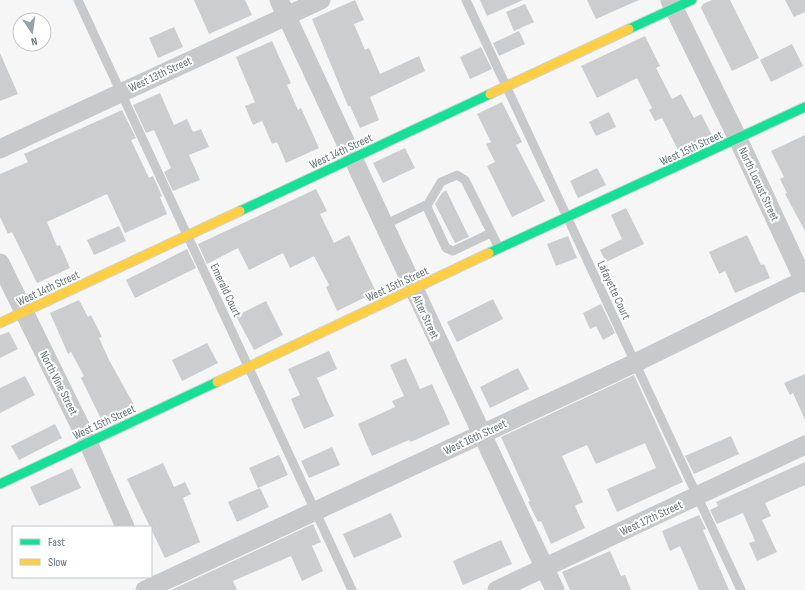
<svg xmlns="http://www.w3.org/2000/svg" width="805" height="590" viewBox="0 0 805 590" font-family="'Sofia Sans Condensed',sans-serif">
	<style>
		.building { fill: #cccdce }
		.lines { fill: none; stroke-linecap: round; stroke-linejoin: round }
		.fast-casing { stroke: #d1d2d3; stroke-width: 11 }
		.slow-casing { stroke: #d1d2d3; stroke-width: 11 }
		.lane { stroke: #c7c9ca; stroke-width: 9 }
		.street { stroke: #c7c9ca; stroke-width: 19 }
		.fast { stroke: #16e098; stroke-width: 9 }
		.slow { stroke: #ffcf43; stroke-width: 9 }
		.labels { text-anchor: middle; stroke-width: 4; stroke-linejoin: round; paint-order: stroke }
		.street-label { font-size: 12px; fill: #66747c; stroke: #fff }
	</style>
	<rect width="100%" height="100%" fill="#f6f6f6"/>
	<g class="building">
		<polygon points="194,0 245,0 252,15 209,34"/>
		<polygon points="355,0 364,20 354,24 365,50 369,48 380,74 419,56 425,71 370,97 379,120 360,128 350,106 348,106 312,19"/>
		<polygon points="480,0 523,0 487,16"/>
		<polygon points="587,0 639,0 596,19"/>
		<polygon points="712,0 730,0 759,58 732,71 701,8 703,4"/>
		<polygon points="785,0 805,0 805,12 794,17"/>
		<polygon points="525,4 534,22 514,31 506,12"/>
		<polygon points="174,27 183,47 158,58 149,38"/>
		<polygon points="519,31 525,44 499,56 493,43"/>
		<polygon points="645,36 660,66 656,68 672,99 681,94 694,118 701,114 712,135 679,152 662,118 655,121 649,110 652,108 637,78 597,98 581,66"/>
		<polygon points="272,41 291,83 287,85 298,110 301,108 319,148 286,163 277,142 272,144 262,121 253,125 245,106 255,102 236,57"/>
		<polygon points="792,44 803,66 771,82 760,60"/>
		<polygon points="481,47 492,69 470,79 460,57"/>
		<polygon points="0,53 18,94 0,101"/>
		<polygon points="160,93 174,125 187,119 193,132 201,129 209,147 189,155 200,180 173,191 164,172 171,168 154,130 146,133 133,105"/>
		<polygon points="502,102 522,142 516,145 545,201 512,217 487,166 495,162 486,144 491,142 477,114"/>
		<polygon points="122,110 136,138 131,140 149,178 153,176 162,196 160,197 167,214 125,233 107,194 47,222 57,246 60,245 70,268 37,283 12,232 8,234 0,217 0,174 28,162 24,154"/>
		<polygon points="609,112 616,127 596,136 589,122"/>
		<polygon points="805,135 805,231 785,194 787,193 780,179 784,177 771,151"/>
		<polygon points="405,148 415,168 383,183 373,163"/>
		<polygon points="597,168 606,185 578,198 570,181"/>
		<polygon points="316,189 327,211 320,214 334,243 349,235 376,292 337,311 326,287 329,285 314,256 290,268 283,253 249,270 238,248 207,264 198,244"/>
		<polygon points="446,190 469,237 455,243 435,204 442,193"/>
		<polygon points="626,208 644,244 606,262 600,250 622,239 611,215"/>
		<polygon points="119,226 126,241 94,255 87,240"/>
		<polygon points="747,235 761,265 764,264 770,278 735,293 725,271 719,274 709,252"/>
		<polygon points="568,236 577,258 556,266 547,244"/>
		<polygon points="187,249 196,268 135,298 126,280"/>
		<polygon points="493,299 503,319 457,342 447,322"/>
		<polygon points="79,300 88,317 91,315 102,337 99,338 109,360 134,405 102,421 81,378 84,376 71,352 68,354 50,313"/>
		<polygon points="266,301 283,335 254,350 236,316"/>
		<polygon points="601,304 615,333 603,340 596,326 590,329 583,313"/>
		<polygon points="9,332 18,349 0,358 0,335"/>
		<polygon points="207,343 218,363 182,381 172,360"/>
		<polygon points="329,351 337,369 317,378 334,416 304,429 291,399 300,395 288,369"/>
		<polygon points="406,358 420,389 432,384 450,424 411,442 409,440 372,456 358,424 395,407 392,401 404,396 390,365"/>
		<polygon points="518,368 529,389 490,408 480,387"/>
		<polygon points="805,374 805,420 793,393 790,395 784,383"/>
		<polygon points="634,375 683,482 617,512 607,489 656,468 645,443 596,464 587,445 562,456 583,502 575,506 585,528 551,544 541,521 538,522 528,502 530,501 501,437"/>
		<polygon points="25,376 35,395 0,413 0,388"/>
		<polygon points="55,424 62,438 19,460 11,446"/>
		<polygon points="731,436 739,454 694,474 685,456"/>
		<polygon points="332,447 340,465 309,478 301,461"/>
		<polygon points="279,455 288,475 258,488 249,468"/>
		<polygon points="805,462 805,485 765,503 771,516 762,520 777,552 757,561 749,543 755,541 743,513 717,524 710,510 718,506 716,502"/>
		<polygon points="163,463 174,487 185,482 191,494 183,498 200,542 165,558 127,479"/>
		<polygon points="72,468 81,488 39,506 30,487"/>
		<polygon points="260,488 269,507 237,522 228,502"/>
		<polygon points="391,513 402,537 354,558 343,534"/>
		<polygon points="699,515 706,529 703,530 705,535 729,590 699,590 680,546 670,551 662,531"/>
		<polygon points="313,524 321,542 312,546 323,571 302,581 291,556 233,581 237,590 171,590"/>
		<polygon points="501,540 512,564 463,585 453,561"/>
		<polygon points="610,551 621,576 625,575 631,590 570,590 562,572"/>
	</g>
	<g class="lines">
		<defs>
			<g id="fast">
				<polyline points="629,29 692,0"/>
				<polyline points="240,211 490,94"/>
				<polyline points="489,253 805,107"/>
				<polyline points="0,484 217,382"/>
			</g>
			<g id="slow">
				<polyline points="490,94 629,29"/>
				<polyline points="0,323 240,211"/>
				<polyline points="217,382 489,253"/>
			</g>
		</defs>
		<use href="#fast" class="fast-casing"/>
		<use href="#slow" class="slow-casing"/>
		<g class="lane">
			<polyline points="78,0 352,590"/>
			<polyline points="466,0 741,590"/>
			<polyline points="426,205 446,248 453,251 491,233"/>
			<polyline points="384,225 428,204 441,182 457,175 465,180 499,248"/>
		</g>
		<g class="street">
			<polyline points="279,0 555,590"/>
			<polyline points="670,0 738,139 805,283"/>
			<polyline points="0,149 321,0"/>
			<polyline points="0,263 88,442 125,527"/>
			<polyline points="145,590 635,363 804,280"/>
			<polyline points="497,590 805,445"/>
		</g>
		<use href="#fast" class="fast"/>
		<use href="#slow" class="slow"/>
	</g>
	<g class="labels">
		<g class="street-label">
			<text transform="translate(160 74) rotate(-25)" y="4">West 13th Street</text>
			<text transform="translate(691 148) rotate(-25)" y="4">West 15th Street</text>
			<text transform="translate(341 151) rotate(-25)" y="4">West 14th Street</text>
			<text transform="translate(759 184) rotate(65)" y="4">North Locust Street</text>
			<text transform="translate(397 284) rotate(-25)" y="4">West 15th Street</text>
			<text transform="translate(48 288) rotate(-25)" y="4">West 14th Street</text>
			<text transform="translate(226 290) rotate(65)" y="4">Emerald Court</text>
			<text transform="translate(614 290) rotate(65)" y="4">Lafayette Court</text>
			<text transform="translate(426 317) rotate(65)" y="4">Alter Street</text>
			<text transform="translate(59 383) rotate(63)" y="4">North Vine Street</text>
			<text transform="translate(104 422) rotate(-25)" y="4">West 15th Street</text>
			<text transform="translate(475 437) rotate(-25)" y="4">West 16th Street</text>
			<text transform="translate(651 518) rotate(-25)" y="4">West 17th Street</text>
		</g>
	</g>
	<rect x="12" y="526" width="140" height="52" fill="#ffffff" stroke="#c2c7cb"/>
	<rect x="20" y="539" width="20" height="6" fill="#16e098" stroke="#c2c7cb"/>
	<text x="48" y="546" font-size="12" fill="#66747c">Fast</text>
	<rect x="20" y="559" width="20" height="6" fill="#ffcf43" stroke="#c2c7cb"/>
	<text x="48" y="566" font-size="12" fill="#66747c">Slow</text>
	<g transform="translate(32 32) rotate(167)"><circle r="19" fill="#ffffff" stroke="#c2c7cb"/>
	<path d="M0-3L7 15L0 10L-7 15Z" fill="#98a2a7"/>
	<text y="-6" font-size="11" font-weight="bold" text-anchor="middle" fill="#66747c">N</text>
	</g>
</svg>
